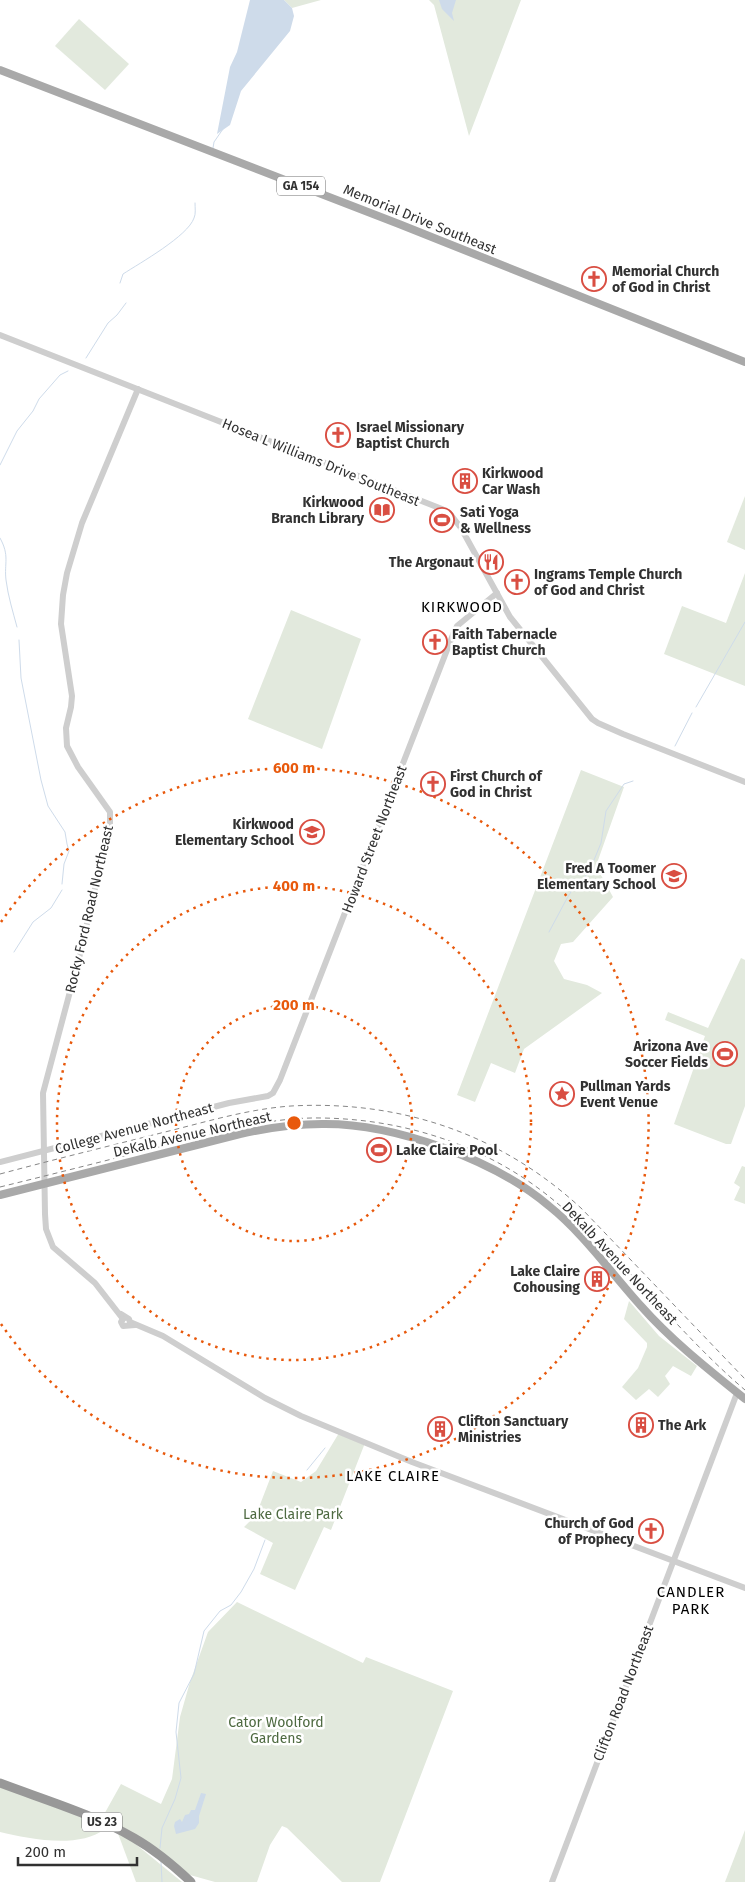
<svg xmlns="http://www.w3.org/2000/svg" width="745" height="1882" viewBox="0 0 745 1882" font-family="'Fira Sans',sans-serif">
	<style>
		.green { fill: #e2e9dd }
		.water { fill: #cedbea }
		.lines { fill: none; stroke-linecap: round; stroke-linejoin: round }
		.stream { stroke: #cedbea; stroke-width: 1 }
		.minor { stroke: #cecece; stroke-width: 6 }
		.major { stroke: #a9a9a9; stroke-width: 8 }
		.highway { stroke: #989898; stroke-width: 9 }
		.rail { stroke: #868686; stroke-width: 1; stroke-dasharray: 5 4; stroke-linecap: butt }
		.ring { fill: none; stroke: #e8590c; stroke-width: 2.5; stroke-dasharray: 2.5 5 }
		.labels { text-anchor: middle; stroke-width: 5; stroke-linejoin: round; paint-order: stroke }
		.shield { fill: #fff; stroke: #6f6f6f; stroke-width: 1 }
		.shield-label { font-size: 12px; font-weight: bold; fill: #313131 }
		.street-label { font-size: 14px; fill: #313131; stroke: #fff }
		.poi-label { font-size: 14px; font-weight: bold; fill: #313131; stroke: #fff; text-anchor: start }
		.park-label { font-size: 14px; fill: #4e6a41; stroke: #fff }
		.neighbourhood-label { font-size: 15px; letter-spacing: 1px; fill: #000; stroke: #fff }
		.centre { fill: #e8590c; stroke: #fff; stroke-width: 2.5 }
		.ring-label { font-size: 15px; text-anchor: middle; font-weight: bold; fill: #e8590c; stroke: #fff; stroke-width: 5; stroke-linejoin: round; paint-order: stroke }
	</style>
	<rect width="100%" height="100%" fill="#fff"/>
	<g class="green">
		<polygon points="284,0 321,0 292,8"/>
		<polygon points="429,0 521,0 469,136 434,5"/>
		<polygon points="79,19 129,64 105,90 55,46"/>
		<polygon points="745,496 745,550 727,542"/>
		<polygon points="745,573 745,686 664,654 682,606 726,623"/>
		<polygon points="291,610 361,639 322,749 248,719"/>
		<polygon points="581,770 624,787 596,866 613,897 573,942 561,944 554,961 564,979 587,985 602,993 524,1049 515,1073 491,1063 475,1102 457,1095"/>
		<polygon points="741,958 745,960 745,1106 731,1144 726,1144 674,1124 705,1036 665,1020 668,1012 708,1028"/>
		<polygon points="742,1166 745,1167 745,1204 734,1200 740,1187 734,1183"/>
		<polygon points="629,1301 659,1336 697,1366 691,1376 673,1366 665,1376 670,1384 658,1397 649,1389 636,1400 622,1387 638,1368 647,1347 647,1343 624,1319"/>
		<polygon points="339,1433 365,1443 331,1530 324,1527 295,1590 260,1574 273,1543 244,1527 256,1515 273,1471 301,1482 316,1471"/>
		<polygon points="237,1602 363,1663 366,1657 453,1691 380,1882 342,1882 287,1828 282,1826 270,1845 257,1882 215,1882 190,1875 102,1818 121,1784 161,1804 172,1779 180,1717 190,1682 208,1632"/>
		<path d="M0,1786L105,1825V1829C79,1849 29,1839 0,1832Z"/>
		<polygon points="116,1828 182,1882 136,1882"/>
		<polygon points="745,1830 745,1882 725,1882"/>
	</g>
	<g class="water">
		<polygon points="250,0 284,0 292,8 294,16 290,31 241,91 230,125 217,134 230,67 237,52"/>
		<polygon points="439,0 456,0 452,13 454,21 442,9"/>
		<polygon points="374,1144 387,1147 385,1155 371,1153"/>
		<polygon points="201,1793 206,1794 199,1816 199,1823 195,1829 176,1834 174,1826 175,1822 180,1819 182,1822 185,1815 189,1814 191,1810 195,1810"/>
	</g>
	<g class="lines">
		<g class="stream">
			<polyline points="213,148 214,142 223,129"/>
			<path d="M120,283L123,274C140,263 188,236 194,218C196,214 195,208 195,203"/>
			<polyline points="86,358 108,323 117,315 126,303"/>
			<polyline points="0,465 17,431 33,411 39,399 60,375 68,371"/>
			<path d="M0,538C10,556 4,563 6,580C8,596 13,612 17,627"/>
			<polyline points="19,640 21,678 41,780 48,806 65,832 67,844 69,851 64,864 62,884"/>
			<polyline points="696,707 745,622"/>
			<polyline points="675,746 692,713"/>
			<polyline points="549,932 565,902 572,890 583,881 594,860 601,843 606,811 624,784 633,781"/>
			<polyline points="14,952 33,922 51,908 62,890"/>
			<polyline points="307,1470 325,1448"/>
			<polyline points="160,1848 162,1828 175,1799 181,1778 176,1732 179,1703 194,1674 204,1631 220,1611 231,1605 241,1592 254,1569 265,1540"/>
			<polyline points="161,1862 162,1882"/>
		</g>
		<g class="minor">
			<polyline points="0,335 442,509 451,515 461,528 510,617 592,719 598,723 623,734 745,782"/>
			<polyline points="0,1162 229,1103 268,1096 273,1093 280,1080 454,632 457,626 497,593"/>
			<polyline points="121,1314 129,1319 130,1322 163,1336 265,1398 301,1416 412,1462 745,1588"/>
			<polyline points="123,1319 95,1283 53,1247 46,1229 45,1214 43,1093 80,954 110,823 110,812 78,767 67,746 66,728 71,707 72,696 61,624 63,595 67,573 82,523 138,389"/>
			<polyline points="123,1319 121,1322 123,1326 135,1325"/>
			<polyline points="552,1882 737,1393"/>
		</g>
		<g class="major">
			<polyline points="0,70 399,224 745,362"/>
			<path d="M0,1195L240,1134C267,1128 294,1124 322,1124C394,1123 495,1160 549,1206C584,1234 611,1273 641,1306C672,1341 709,1370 745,1399"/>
		</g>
		<path class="highway" d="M0,1783C45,1800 93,1814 134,1838C155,1850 173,1865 191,1882"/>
		<g class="rail">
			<path d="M0,1174C56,1159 113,1145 169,1131C209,1121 249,1109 291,1106C401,1100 501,1134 582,1209L745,1379"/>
			<path d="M0,1187C57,1173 113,1159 170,1144C219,1132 270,1117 321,1118C407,1119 491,1147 557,1203C625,1260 678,1333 745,1390"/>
		</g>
	</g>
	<g class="ring">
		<circle cx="294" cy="1123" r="118"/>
		<circle cx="294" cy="1123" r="237"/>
		<path d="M1 922A355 355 0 1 1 1 1324"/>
	</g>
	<defs>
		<symbol id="church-ring" viewBox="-11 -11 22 22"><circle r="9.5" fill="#fff" stroke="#d94e42" stroke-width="1.5"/><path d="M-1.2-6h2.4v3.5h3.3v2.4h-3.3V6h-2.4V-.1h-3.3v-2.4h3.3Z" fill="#d94e42"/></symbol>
		<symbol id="building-ring" viewBox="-11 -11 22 22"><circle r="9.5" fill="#fff" stroke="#d94e42" stroke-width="1.5"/><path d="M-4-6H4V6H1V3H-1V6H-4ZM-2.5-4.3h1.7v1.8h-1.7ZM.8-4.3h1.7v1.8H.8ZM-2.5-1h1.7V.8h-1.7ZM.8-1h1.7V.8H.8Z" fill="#d94e42"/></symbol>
		<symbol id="library-ring" viewBox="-11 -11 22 22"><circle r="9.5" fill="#fff" stroke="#d94e42" stroke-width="1.5"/><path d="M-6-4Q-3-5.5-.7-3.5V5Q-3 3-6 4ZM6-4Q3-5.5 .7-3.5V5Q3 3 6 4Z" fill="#d94e42"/></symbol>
		<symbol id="stadium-ring" viewBox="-11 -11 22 22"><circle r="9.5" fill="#fff" stroke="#d94e42" stroke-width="1.5"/><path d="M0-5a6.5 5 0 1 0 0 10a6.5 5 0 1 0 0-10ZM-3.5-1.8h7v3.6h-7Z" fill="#d94e42"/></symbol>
		<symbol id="restaurant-ring" viewBox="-11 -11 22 22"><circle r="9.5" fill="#fff" stroke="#d94e42" stroke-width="1.5"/><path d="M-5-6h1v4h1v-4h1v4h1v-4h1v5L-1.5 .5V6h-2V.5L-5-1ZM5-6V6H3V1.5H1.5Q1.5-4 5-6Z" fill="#d94e42"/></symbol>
		<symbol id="school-ring" viewBox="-11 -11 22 22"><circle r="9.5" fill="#fff" stroke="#d94e42" stroke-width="1.5"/><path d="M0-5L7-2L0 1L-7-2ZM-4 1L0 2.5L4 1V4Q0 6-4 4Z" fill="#d94e42"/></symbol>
		<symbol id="sight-ring" viewBox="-11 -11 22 22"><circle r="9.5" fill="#fff" stroke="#d94e42" stroke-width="1.5"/><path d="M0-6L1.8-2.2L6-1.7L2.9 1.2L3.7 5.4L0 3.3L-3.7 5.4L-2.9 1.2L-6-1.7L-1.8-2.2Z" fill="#d94e42"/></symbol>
	</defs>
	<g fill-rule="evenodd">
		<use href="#church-ring" x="580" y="265" width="28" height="28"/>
		<use href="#church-ring" x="324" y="421" width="28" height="28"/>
		<use href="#building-ring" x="451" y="467" width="28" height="28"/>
		<use href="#library-ring" x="368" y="496" width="28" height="28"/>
		<use href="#stadium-ring" x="428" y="506" width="28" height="28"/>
		<use href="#restaurant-ring" x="477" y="548" width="28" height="28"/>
		<use href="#church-ring" x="503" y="568" width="28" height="28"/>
		<use href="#church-ring" x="421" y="628" width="28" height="28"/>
		<use href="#church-ring" x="419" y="770" width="28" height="28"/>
		<use href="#school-ring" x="298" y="818" width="28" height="28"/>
		<use href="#school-ring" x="660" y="862" width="28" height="28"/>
		<use href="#stadium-ring" x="711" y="1040" width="28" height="28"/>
		<use href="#sight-ring" x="548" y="1080" width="28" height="28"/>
		<use href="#stadium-ring" x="365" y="1136" width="28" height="28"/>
		<use href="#building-ring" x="583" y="1265" width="28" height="28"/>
		<use href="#building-ring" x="627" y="1411" width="28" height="28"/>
		<use href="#building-ring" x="426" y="1415" width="28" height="28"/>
		<use href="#church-ring" x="637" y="1517" width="28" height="28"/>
	</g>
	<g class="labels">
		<g class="shield">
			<rect x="277" y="176.5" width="48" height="19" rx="4"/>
			<rect x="82" y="1812.5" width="40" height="19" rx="4"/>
		</g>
		<g class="shield-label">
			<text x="301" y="190">GA 154</text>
			<text x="102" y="1826">US 23</text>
		</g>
		<g class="street-label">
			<text transform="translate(420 219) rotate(22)" y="5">Memorial Drive Southeast</text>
			<text transform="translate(321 462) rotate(22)" y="5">Hosea L Williams Drive Southeast</text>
			<text transform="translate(374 839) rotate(-69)" y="5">Howard Street Northeast</text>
			<text transform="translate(89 909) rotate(-77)" y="5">Rocky Ford Road Northeast</text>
			<text transform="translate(134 1128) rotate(-15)" y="5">College Avenue Northeast</text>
			<text transform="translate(192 1134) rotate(-13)" y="5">DeKalb Avenue Northeast</text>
			<text transform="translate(620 1263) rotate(47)" y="5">DeKalb Avenue Northeast</text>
			<text transform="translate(623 1693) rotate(-69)" y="5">Clifton Road Northeast</text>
		</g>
		<g class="poi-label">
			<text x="612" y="276">Memorial Church<tspan x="612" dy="16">of God in Christ</tspan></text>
			<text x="356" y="432">Israel Missionary<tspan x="356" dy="16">Baptist Church</tspan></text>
			<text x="482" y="478">Kirkwood<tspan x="482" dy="16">Car Wash</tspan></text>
			<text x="364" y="507" text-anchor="end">Kirkwood<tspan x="364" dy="16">Branch Library</tspan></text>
			<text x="460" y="517">Sati Yoga<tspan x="460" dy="16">&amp; Wellness</tspan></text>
			<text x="474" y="567" text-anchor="end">The Argonaut</text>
			<text x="534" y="579">Ingrams Temple Church<tspan x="534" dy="16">of God and Christ</tspan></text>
			<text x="452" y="639">Faith Tabernacle<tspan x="452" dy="16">Baptist Church</tspan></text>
			<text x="450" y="781">First Church of<tspan x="450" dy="16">God in Christ</tspan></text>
			<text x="294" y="829" text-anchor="end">Kirkwood<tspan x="294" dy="16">Elementary School</tspan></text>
			<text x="656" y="873" text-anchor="end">Fred A Toomer<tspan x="656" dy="16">Elementary School</tspan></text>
			<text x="708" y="1051" text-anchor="end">Arizona Ave<tspan x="708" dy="16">Soccer Fields</tspan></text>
			<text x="580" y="1091">Pullman Yards<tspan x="580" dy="16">Event Venue</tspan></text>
			<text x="396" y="1155">Lake Claire Pool</text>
			<text x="580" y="1276" text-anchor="end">Lake Claire<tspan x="580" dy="16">Cohousing</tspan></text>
			<text x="458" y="1426">Clifton Sanctuary<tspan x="458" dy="16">Ministries</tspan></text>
			<text x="658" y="1430">The Ark</text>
			<text x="634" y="1528" text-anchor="end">Church of God<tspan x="634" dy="16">of Prophecy</tspan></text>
		</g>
		<g class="park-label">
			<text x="293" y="1519">Lake Claire Park</text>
			<text x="276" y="1727">Cator Woolford<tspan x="276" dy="16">Gardens</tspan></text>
		</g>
		<g class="neighbourhood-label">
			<text x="462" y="612">KIRKWOOD</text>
			<text x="393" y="1481">LAKE CLAIRE</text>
			<text x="691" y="1597">CANDLER<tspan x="691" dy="17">PARK</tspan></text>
		</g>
	</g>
	<circle cx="294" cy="1123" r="8" class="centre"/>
	<g class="ring-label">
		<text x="294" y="773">600 m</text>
		<text x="294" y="891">400 m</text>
		<text x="294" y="1010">200 m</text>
	</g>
	<path d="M18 1857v8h119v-8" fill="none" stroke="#313131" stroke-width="2.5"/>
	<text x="25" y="1857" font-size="15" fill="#313131" stroke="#ffffff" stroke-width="4" paint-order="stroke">200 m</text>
</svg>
